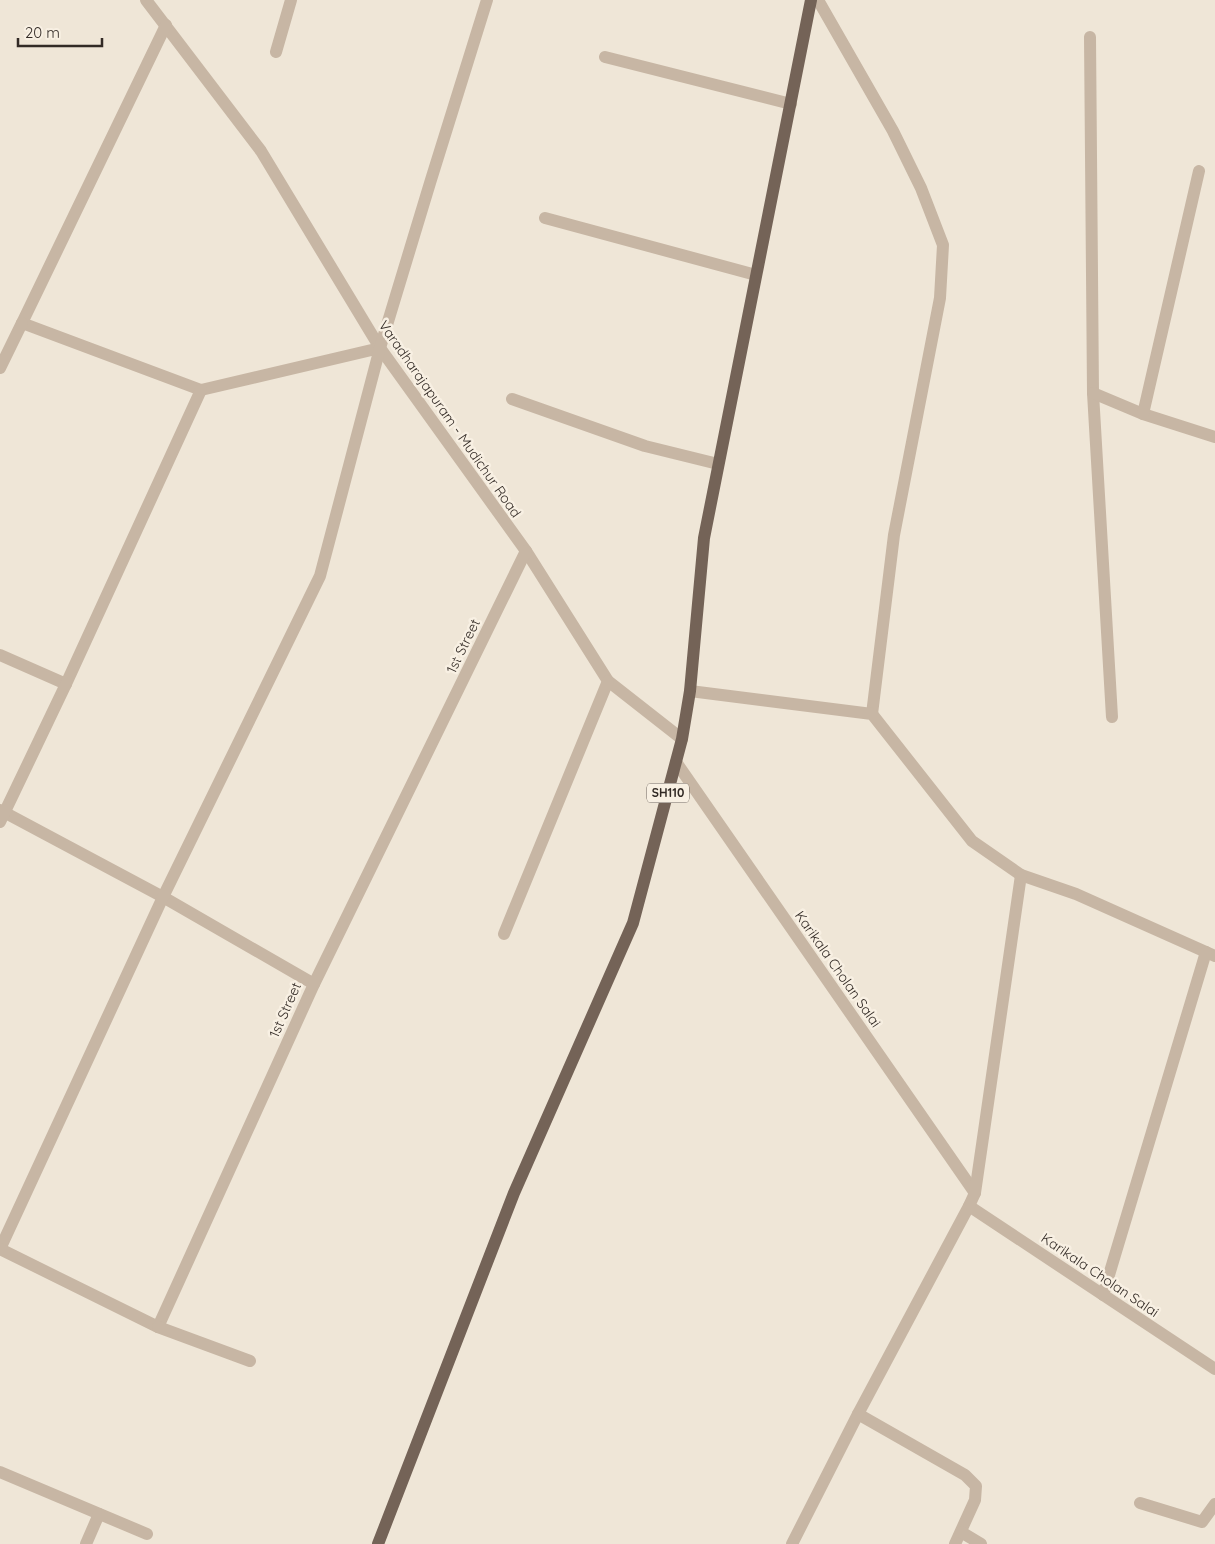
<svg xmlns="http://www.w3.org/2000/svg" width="1215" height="1544" viewBox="0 0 1215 1544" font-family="Quicksand,sans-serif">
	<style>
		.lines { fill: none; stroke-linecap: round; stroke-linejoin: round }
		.minor { stroke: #c7b6a4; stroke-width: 12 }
		.major { stroke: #746357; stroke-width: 12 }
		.labels { text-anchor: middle; stroke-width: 5; stroke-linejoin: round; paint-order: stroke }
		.shield { fill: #f8f0e3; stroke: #6d655e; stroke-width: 1 }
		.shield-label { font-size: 12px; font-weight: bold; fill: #322a25 }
		.street-label { font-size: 14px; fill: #322a25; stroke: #f8f0e3 }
	</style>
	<rect width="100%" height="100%" fill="#efe6d7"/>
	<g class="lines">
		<g class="minor">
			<polyline points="146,0 261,151 380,348 526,551 608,681 682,739"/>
			<polyline points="818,0 893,131 921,188 943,245 940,298 894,535 872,714"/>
			<polyline points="166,25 22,323 201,390 380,348"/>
			<polyline points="1090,37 1093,393 1112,717"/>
			<polyline points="276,52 291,0"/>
			<polyline points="605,57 791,104"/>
			<polyline points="545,218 756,275"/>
			<polyline points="0,368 22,323"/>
			<polyline points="1093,393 1143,414 1215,437"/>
			<polyline points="512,399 645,446 718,464"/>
			<polyline points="1143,414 1199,171"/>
			<polyline points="0,655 66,684"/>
			<polyline points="690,691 872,714 972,841 1021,875 1076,894 1215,956"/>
			<polyline points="676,762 975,1193"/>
			<polyline points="0,810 163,897 314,984"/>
			<polyline points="0,822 66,684 201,390"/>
			<polyline points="504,934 608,681"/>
			<polyline points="969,1206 1215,1369"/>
			<polyline points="0,1249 163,897 320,576 380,348 430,183 487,0"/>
			<polyline points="0,1249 158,1327 314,984 526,551"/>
			<polyline points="1103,1295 1206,952"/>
			<polyline points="158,1327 250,1361"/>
			<polyline points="858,1414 965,1475 976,1486 975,1500 955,1544"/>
			<polyline points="0,1472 147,1534"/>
			<polyline points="1140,1503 1202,1522 1215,1504"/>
			<polyline points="961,1532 981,1544"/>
			<polyline points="86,1544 99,1514"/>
			<polyline points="792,1544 858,1414 969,1206 975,1193 1021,875"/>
		</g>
		<polyline class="major" points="378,1544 514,1193 633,923 682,739 690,691 704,538 811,0"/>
	</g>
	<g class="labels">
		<rect class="shield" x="647" y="783.5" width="42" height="19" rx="4"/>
		<g class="shield-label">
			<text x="668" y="797">SH110</text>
		</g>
		<g class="street-label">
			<text transform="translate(450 419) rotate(55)" y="5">Varadharajapuram - Mudichur Road</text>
			<text transform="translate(463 646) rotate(-64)" y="5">1st Street</text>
			<text transform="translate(838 969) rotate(55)" y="5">Karikala Cholan Salai</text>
			<text transform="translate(285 1010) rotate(-66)" y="5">1st Street</text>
			<text transform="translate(1100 1275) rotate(34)" y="5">Karikala Cholan Salai</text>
		</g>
	</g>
	<path d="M18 38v8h84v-8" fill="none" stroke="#322a25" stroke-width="2.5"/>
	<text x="25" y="38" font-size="15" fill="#322a25" stroke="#f8f0e3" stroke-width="4" paint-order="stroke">20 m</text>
</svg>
